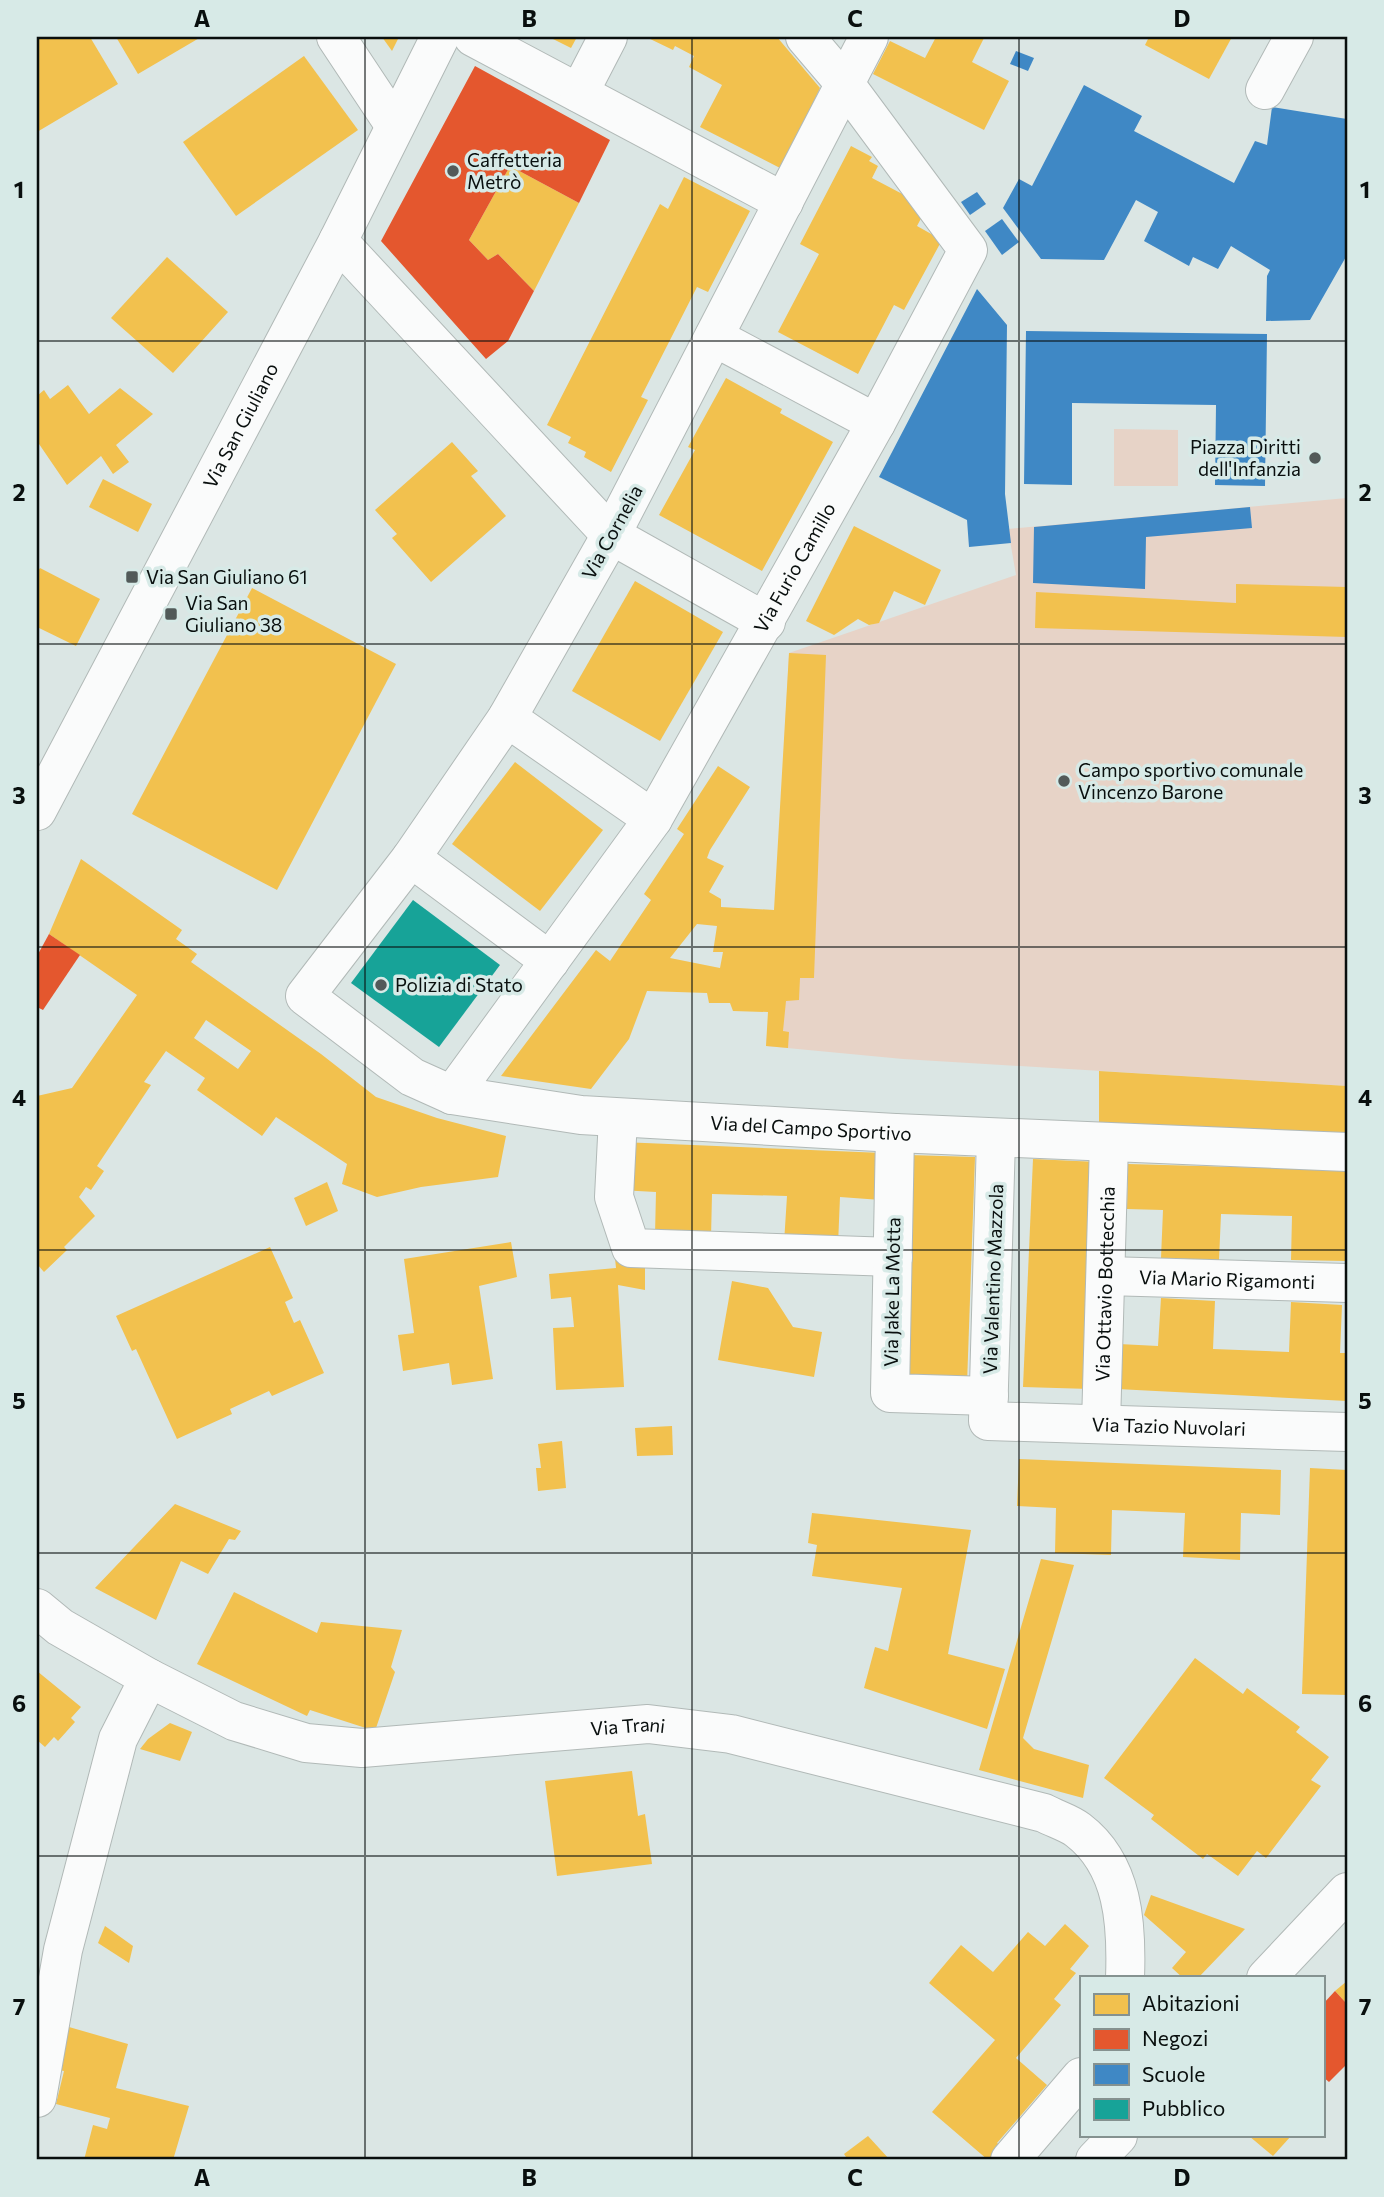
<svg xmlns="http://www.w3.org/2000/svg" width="1384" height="2197" viewBox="0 0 1384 2197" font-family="Commissioner,sans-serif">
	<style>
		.green { fill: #e7d3c7 }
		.homes { fill: #f2c14e; fill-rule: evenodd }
		.shops { fill: #e4572e }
		.schools { fill: #3f88c5 }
		.public { fill: #17a398 }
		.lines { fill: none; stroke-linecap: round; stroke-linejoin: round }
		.minor-casing { stroke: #b1b9b7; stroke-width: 40 }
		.minor { stroke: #fafbfb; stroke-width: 38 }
		.grid { fill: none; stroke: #090f0e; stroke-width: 2; stroke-opacity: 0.55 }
		.poi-dot { fill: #525a59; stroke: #d7eae7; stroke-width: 2.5 }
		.labels { text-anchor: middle; stroke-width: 7; stroke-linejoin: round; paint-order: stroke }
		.poi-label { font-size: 19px; fill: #090f0e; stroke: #d7eae7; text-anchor: start }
		.street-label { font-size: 19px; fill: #090f0e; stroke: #d7eae7 }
		.neatline { fill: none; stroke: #090f0e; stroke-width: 2.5 }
		.grid-label { font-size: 23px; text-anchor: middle; font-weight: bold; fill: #090f0e }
	</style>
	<rect width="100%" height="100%" fill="#dbe6e4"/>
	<g class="green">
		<polygon points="1114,429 1178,430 1178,486 1114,486"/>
		<polygon points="1347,498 1347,1086 903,1059 766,1046 772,977 789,653 1016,575 1008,529"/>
	</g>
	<g class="homes">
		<polygon points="37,37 90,37 118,84 37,132"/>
		<polygon points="116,37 201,37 138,74"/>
		<polygon points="382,37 399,37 392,51"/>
		<polygon points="549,37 577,37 571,48"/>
		<polygon points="646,37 777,37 820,88 782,169 700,127 722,85 689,67 694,56 675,46 673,50"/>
		<polygon points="936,37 984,38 972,62 1009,81 984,130 873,74 890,41 925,58"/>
		<polygon points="1149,37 1232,37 1209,79 1145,45"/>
		<polygon points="304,56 358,130 236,216 183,142"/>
		<polygon points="851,146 872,157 869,161 878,166 872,178 927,207 917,226 942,240 904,310 894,305 858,374 778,332 819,254 800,244"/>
		<polygon points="510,166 579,203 534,291 498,254 488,260 469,240"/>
		<polygon points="684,177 750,211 708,292 697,287 641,397 648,400 611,472 584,457 586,452 568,443 571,437 547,425 660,204 668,209"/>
		<polygon points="167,257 228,312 173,373 111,318"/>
		<polygon points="726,378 782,409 780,413 833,442 762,571 659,515 695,450 688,447"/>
		<polygon points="68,385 89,414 120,388 153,414 116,445 129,462 113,474 101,456 67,485 37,441 37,396 44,390 50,399"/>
		<polygon points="452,442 478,471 471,476 506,516 431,582 392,538 397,534 375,510"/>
		<polygon points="103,479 152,504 138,532 89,507"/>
		<polygon points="854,526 941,570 925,605 894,591 879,623 869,625 858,619 834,635 806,621"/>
		<polygon points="40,568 100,599 76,646 37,627 37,573"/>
		<polygon points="635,581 723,632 660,741 572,691"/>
		<polygon points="1236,584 1347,587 1347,637 1035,628 1036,592 1236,603"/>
		<polygon points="252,588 396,664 277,890 132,814"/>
		<path d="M789,653L826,655L814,978H800L799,1000L786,1001L783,1031L789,1032L788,1048L766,1046L768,1012L733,1011L730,1003H709L707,993L647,991L629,1039L591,1089L501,1076L596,950L610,961L651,900L644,894L684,834L677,829L718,766L750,787L710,850L707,858L724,866L709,892L721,899V907L774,910ZM697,924L717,926L713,952H723L720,968L670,958Z"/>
		<polygon points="515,762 603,830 540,911 452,844"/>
		<path d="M81,859L182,930L176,939L197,954L191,962L321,1054L376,1097L437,1118L506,1136L498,1177L421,1187L377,1197L342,1184L347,1164L276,1117L262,1136L197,1090L205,1078L166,1051L144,1082L151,1085L97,1166L104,1171L91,1190L86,1187L79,1197L95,1216L64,1247L67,1250L44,1272L37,1264V1096L72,1088L137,995L49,934ZM206,1020L251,1051L238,1069L194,1038Z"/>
		<polygon points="1099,1071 1347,1086 1347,1134 1099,1123"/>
		<polygon points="621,1142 883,1153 881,1200 840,1197 838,1245 784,1243 787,1196 712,1194 711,1238 655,1235 656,1192 619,1190"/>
		<polygon points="909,1155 975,1157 967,1384 900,1382"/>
		<polygon points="1033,1159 1098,1162 1090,1389 1023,1387"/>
		<polygon points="1128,1164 1347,1170 1346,1261 1291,1260 1292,1216 1221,1214 1219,1260 1161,1258 1163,1210 1127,1209"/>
		<polygon points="327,1182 338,1211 306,1226 294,1198"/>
		<polygon points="511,1242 517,1277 479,1286 493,1379 452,1385 449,1363 403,1371 398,1335 414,1333 404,1259"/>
		<polygon points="270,1247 293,1298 285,1302 294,1323 300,1320 324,1373 272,1396 269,1391 230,1409 232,1414 177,1439 136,1349 132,1351 116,1316"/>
		<polygon points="615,1258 645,1258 645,1290 618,1285 624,1387 556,1390 553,1328 574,1327 571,1297 551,1299 549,1274 616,1268"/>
		<polygon points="732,1281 768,1288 793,1327 822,1332 814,1377 718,1360"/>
		<polygon points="1161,1298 1215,1301 1213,1349 1289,1352 1291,1302 1342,1305 1340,1353 1347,1353 1347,1401 1117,1389 1119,1344 1158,1346"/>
		<polygon points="672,1426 673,1455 637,1456 635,1428"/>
		<polygon points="562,1441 566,1488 538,1491 536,1468 541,1468 538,1444"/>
		<polygon points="1019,1459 1281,1470 1280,1515 1241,1513 1240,1560 1183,1557 1185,1513 1112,1510 1111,1555 1055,1553 1056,1508 1017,1506"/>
		<polygon points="1310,1468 1347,1470 1347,1695 1302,1694"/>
		<polygon points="175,1504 241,1531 235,1540 229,1539 208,1574 181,1561 156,1620 95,1588"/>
		<polygon points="812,1513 971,1530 948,1654 1005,1669 987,1729 864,1688 875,1647 888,1651 902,1588 812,1576 817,1545 808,1543"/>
		<polygon points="1041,1559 1074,1565 1023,1738 1034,1749 1089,1765 1083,1798 979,1770"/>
		<polygon points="234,1592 317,1633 321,1622 402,1630 391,1667 395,1672 375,1731 310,1710 307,1716 197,1664"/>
		<polygon points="1195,1658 1243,1694 1247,1688 1300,1727 1296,1732 1329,1757 1311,1780 1321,1786 1266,1858 1257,1851 1238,1876 1207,1854 1203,1859 1151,1819 1154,1815 1104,1778"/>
		<polygon points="37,1671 81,1707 71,1718 75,1722 58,1741 54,1737 45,1747 37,1740"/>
		<polygon points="170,1723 192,1732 180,1761 140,1749 148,1739"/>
		<polygon points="632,1771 638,1816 645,1814 652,1864 557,1876 545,1781"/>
		<polygon points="1151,1895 1245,1929 1198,1978 1183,1978 1172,1968 1186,1952 1144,1915"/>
		<polygon points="1065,1924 1089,1946 1070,1969 1076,1973 1054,1999 1061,2005 1016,2058 1047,2085 997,2143 1003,2147 992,2160 988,2160 932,2112 995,2040 929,1983 961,1945 993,1972 1028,1932 1045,1946"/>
		<polygon points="105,1926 133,1946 129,1963 98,1943"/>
		<polygon points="1347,1981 1347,2004 1335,1991"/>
		<polygon points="69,2027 128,2044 116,2088 189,2106 173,2160 84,2160 93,2125 107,2129 110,2118 56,2104 64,2071 59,2070"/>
		<polygon points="868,2136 890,2160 848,2160 844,2154"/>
		<polygon points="1249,2136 1291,2136 1273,2156"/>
	</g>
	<g class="shops">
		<polygon points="475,66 610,140 579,203 510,166 469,240 488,260 498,254 534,291 508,341 486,359 381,241"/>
		<polygon points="49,934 80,955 43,1010 37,1007 37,956"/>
		<polygon points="1335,1991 1347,2004 1347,2064 1329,2082 1323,2077 1323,2004"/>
	</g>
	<g class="schools">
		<polygon points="1016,51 1034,58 1028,71 1010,64"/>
		<polygon points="1084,85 1142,116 1134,131 1234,183 1255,141 1267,145 1272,107 1347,119 1347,255 1310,320 1266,321 1267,276 1270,270 1231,246 1218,269 1193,257 1189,266 1144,241 1158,212 1136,200 1104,260 1041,259 1003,208 1019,179 1032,186"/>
		<polygon points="977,192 986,204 970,215 961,202"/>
		<polygon points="1002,219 1019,242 1002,255 985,231"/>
		<polygon points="977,289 1007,325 1005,494 1011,543 969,547 967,520 879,477"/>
		<polygon points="1026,331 1267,334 1265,486 1215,485 1216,405 1072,403 1072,485 1024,484"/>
		<polygon points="1250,507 1252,528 1146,537 1145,589 1033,583 1034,527"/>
	</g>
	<polygon class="public" points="413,900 500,965 439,1047 351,983"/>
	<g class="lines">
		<defs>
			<g id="minor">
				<polyline points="336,37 395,126"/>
				<polyline points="473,37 784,202"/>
				<path id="s1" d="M869,37L611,535L507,718L411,858L305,996L412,1077L452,1095L581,1115L895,1133L1347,1152"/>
				<polyline points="1265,90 1294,37"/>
				<polyline points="579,93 608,37"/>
				<polyline points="338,241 611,535 766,622"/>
				<polyline points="714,337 876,423"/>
				<polyline points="507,718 653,819"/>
				<path id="s2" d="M37,811L338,241L440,37"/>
				<polyline points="411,858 550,961"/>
				<path id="s3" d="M452,1095L653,819L876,423L968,250L845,84L805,37"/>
				<polyline points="618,1118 614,1197 631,1248 893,1257"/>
				<polyline points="895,1133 890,1393 989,1396"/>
				<path id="s4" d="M996,1138L988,1421L1347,1432"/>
				<path id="s5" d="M1106,1276L1347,1283"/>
				<path id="s6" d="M1101,1424L1109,1143"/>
				<path id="s7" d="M37,1608L60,1627L149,1678L234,1721L306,1743L362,1748L648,1724L731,1734L1044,1813C1055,1819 1069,1823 1078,1830C1124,1865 1127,1925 1125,1978"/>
				<polyline points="1266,1978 1347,1892"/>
				<polyline points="37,2098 63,1950 118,1739 149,1678"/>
				<polyline points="1010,2160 1081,2077"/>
				<polyline points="1095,2160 1118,2136"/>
			</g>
		</defs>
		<use href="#minor" class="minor-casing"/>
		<use href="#minor" class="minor"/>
	</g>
	<path class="grid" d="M365,37V2160M692,37V2160M1019,37V2160M37,341H1347M37,644H1347M37,947H1347M37,1250H1347M37,1553H1347M37,1856H1347"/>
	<g class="poi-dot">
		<circle cx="453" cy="171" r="7"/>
		<circle cx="1315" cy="458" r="7"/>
		<rect x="125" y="570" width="14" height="14" rx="3.5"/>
		<rect x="164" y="607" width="14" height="14" rx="3.5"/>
		<circle cx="1064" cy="781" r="7"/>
		<circle cx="381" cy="985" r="7"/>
	</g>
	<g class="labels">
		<g class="poi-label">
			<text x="467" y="167">Caffetteria<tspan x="467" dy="22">Metrò</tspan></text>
			<text x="1301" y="454" text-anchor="end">Piazza Diritti<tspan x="1301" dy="22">dell'Infanzia</tspan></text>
			<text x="146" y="584">Via San Giuliano 61</text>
			<text x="185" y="610">Via San<tspan x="185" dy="22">Giuliano 38</tspan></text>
			<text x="1078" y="777">Campo sportivo comunale<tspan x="1078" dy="22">Vincenzo Barone</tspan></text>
			<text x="395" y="992">Polizia di Stato</text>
		</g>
		<g class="street-label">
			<text dy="7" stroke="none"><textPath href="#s2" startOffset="436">Via San Giuliano</textPath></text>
			<text transform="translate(612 532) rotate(-61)" y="7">Via Cornelia</text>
			<text dy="7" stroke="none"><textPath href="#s3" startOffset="630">Via Furio Camillo</textPath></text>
			<text dy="7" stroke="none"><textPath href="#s1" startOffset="1654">Via del Campo Sportivo</textPath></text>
			<text transform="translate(993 1279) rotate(-88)" y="7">Via Valentino Mazzola</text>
			<text dy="7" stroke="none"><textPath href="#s5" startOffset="121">Via Mario Rigamonti</textPath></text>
			<text dy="7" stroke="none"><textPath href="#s6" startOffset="140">Via Ottavio Bottecchia</textPath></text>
			<text transform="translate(892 1292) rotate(-89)" y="7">Via Jake La Motta</text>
			<text dy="7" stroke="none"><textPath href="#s4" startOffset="464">Via Tazio Nuvolari</textPath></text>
			<text dy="7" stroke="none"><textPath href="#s7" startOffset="626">Via Trani</textPath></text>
		</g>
	</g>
	<rect width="1384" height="2197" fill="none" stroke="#d7eae7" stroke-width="77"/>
	<rect x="1080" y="1976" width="245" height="161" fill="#d7eae7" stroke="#859290" stroke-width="2"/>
	<rect x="1094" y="1994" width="35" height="21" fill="#f2c14e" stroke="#859290" stroke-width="2"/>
	<text x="1142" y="2011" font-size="21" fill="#090f0e">Abitazioni</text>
	<rect x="1094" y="2029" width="35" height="21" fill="#e4572e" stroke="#859290" stroke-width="2"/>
	<text x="1142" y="2046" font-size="21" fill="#090f0e">Negozi</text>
	<rect x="1094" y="2064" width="35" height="21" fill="#3f88c5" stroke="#859290" stroke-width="2"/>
	<text x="1142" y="2082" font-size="21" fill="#090f0e">Scuole</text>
	<rect x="1094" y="2099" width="35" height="21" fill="#17a398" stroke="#859290" stroke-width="2"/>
	<text x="1142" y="2116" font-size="21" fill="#090f0e">Pubblico</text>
	<rect x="38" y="38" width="1308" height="2120" class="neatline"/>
	<g class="grid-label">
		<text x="202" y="27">A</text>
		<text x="529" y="27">B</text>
		<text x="855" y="27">C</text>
		<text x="1182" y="27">D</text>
		<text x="19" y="198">1</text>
		<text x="1365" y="198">1</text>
		<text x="19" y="501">2</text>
		<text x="1365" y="501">2</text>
		<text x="19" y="804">3</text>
		<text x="1365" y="804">3</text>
		<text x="19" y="1106">4</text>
		<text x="1365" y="1106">4</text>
		<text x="19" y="1409">5</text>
		<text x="1365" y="1409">5</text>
		<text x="19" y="1712">6</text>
		<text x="1365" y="1712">6</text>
		<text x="19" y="2015">7</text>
		<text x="1365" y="2015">7</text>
		<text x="202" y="2186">A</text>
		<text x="529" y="2186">B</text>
		<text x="855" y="2186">C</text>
		<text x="1182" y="2186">D</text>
	</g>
</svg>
